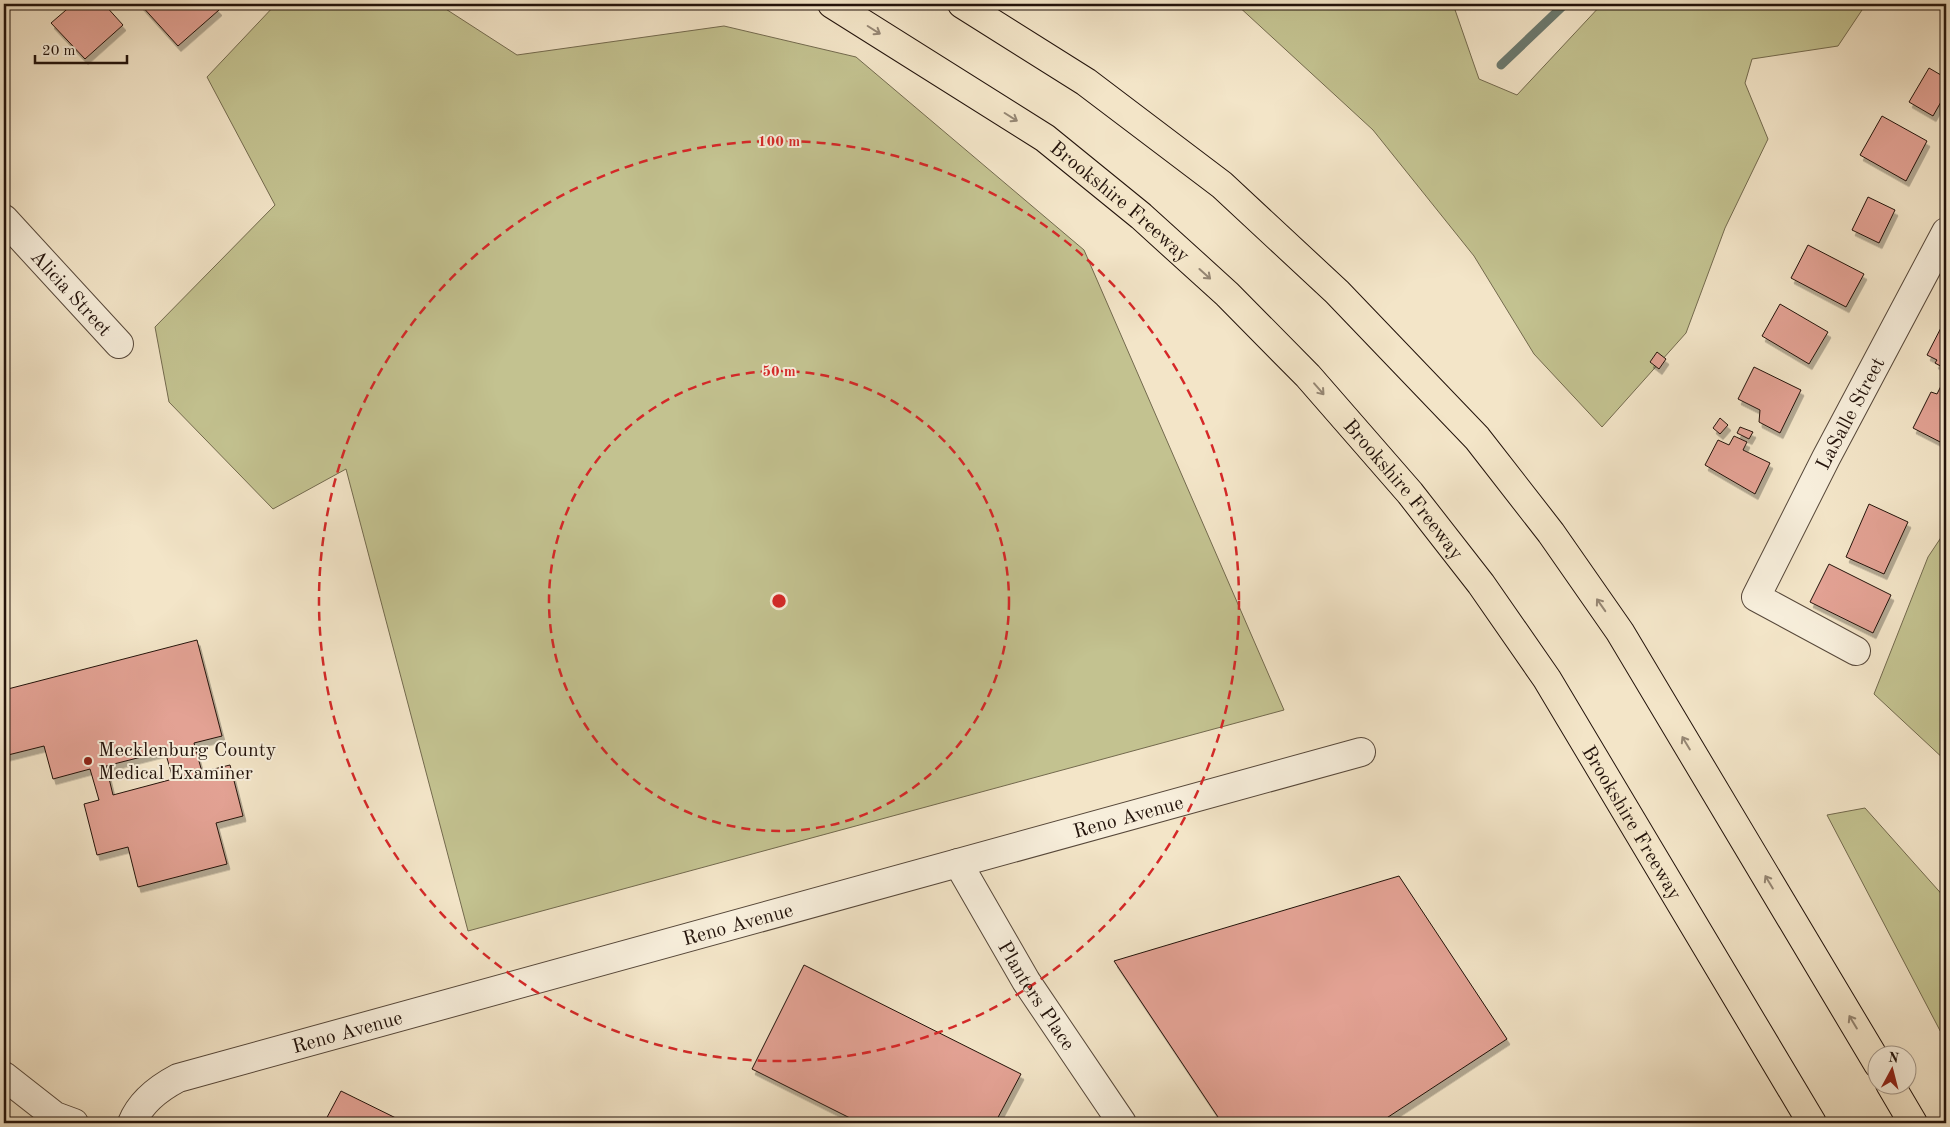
<svg xmlns="http://www.w3.org/2000/svg" width="1950" height="1127" viewBox="0 0 1950 1127" font-family="'Old Standard TT',serif">
	<style>
		.green { fill: #c3c290; stroke: #736a4e }
		.lines { fill: none; stroke-linecap: round; stroke-linejoin: round }
		.stream { stroke: #6b7a70; stroke-width: 9 }
		.building { fill: #e3a294; stroke: #23130b; fill-rule: evenodd; filter: url(#shadow) }
		.minor-casing { stroke: #57483a; stroke-width: 30 }
		.highway-casing { stroke: #23130b; stroke-width: 30 }
		.minor { stroke: #f7eedb; stroke-width: 28 }
		.highway { stroke: #f3e5c8; stroke-width: 28 }
		.oneway { stroke: #958673 }
		.ring { fill: none; stroke: #d62828; stroke-width: 2.5; stroke-dasharray: 9 6 }
		.poi-dot { fill: #8f2418; stroke: #f7eedb; stroke-width: 2 }
		.labels { text-anchor: middle; stroke-width: 4; stroke-linejoin: round; paint-order: stroke }
		.street-label { font-size: 20px; fill: #23130b; stroke: #f7eedb }
		.poi-label { font-size: 20px; fill: #23130b; stroke: #f7eedb; text-anchor: start }
		.centre { fill: #d62828; stroke: #f7eedb; stroke-width: 2.5 }
		.ring-label { font-size: 15px; text-anchor: middle; font-weight: bold; fill: #d62828; stroke: #f7eedb; stroke-width: 4; stroke-linejoin: round; paint-order: stroke }
	</style>
	<defs>
		<filter id="shadow"><feDropShadow dx="3" dy="5.5" stdDeviation="0" flood-color="#0004"/></filter>
	</defs>
	<rect width="100%" height="100%" fill="#f3e5c8"/>
	<filter id="stains"><feTurbulence type="fractalNoise" baseFrequency=".004" numOctaves="4"/><feColorMatrix values="0 0 0 0 .2 0 0 0 0 .09 0 0 0 0 .02 0 0 0 .5 -.17"/></filter>
	<radialGradient id="worn" r=".72"><stop offset=".6" stop-color="#630" stop-opacity="0"/><stop offset="1" stop-color="#630" stop-opacity=".3"/></radialGradient>
	<g class="green">
		<polygon points="276,4 438,4 517,55 724,26 856,57 1084,250 1284,710 468,931 346,469 273,509 169,402 155,327 275,205 207,77"/>
		<polygon points="1236,4 1453,4 1479,79 1517,95 1602,4 1866,4 1838,46 1752,59 1745,83 1768,139 1725,228 1686,333 1602,427 1534,354 1474,256 1373,130"/>
		<polygon points="1946,530 1946,761 1874,694 1928,557"/>
		<polygon points="1865,808 1946,899 1946,1042 1827,815"/>
	</g>
	<g class="lines">
		<polyline class="stream" points="1501,65 1565,4"/>
	</g>
	<g class="building">
		<polygon points="73,4 104,4 123,25 85,59 51,23"/>
		<polygon points="140,4 213,4 219,10 178,46"/>
		<polygon points="1929,68 1946,78 1946,93 1933,116 1909,102"/>
		<polygon points="1882,116 1927,141 1906,181 1860,155"/>
		<polygon points="1868,197 1895,210 1879,243 1852,230"/>
		<polygon points="1808,245 1864,274 1846,307 1791,278"/>
		<polygon points="1780,304 1828,332 1809,364 1762,336"/>
		<polygon points="1946,318 1946,369 1935,363 1937,360 1927,355"/>
		<polygon points="1657,352 1666,359 1659,369 1650,362"/>
		<polygon points="1754,367 1801,390 1780,433 1759,422 1760,410 1738,399"/>
		<polygon points="1941,386 1946,388 1946,445 1913,428 1931,392 1937,394"/>
		<polygon points="1720,418 1728,425 1720,434 1713,428"/>
		<polygon points="1740,427 1753,432 1749,439 1737,433"/>
		<polygon points="1734,436 1747,442 1743,450 1770,463 1755,494 1705,465 1718,440 1729,445"/>
		<polygon points="1869,504 1908,522 1884,574 1846,557"/>
		<polygon points="1829,564 1891,595 1873,633 1810,602"/>
		<path d="M197,640L222,736L194,743L202,772L230,765L243,816L216,823L227,864L138,887L128,847L97,855L84,804L99,800L90,769L53,779L44,746L4,756V690ZM165,751L173,779L113,795L106,766Z"/>
		<polygon points="1399,876 1507,1039 1379,1123 1222,1123 1114,961"/>
		<polygon points="804,965 1021,1074 995,1123 860,1123 752,1069"/>
		<polygon points="341,1091 406,1123 324,1123"/>
	</g>
	<g class="lines">
		<defs>
			<g id="minor">
				<path id="s1" d="M4,219L119,344"/>
				<path id="s2" d="M1856,651L1756,597L1826,458L1946,232"/>
				<path id="s3" d="M958,863L1026,981L1122,1123"/>
				<polyline points="4,1076 55,1116 74,1123"/>
				<path id="s4" d="M132,1123C140,1103 159,1088 178,1078L1361,752"/>
			</g>
			<g id="highway">
				<path id="s5" d="M832,4L1045,138L1141,216L1227,294L1308,376L1410,493L1481,584L1547,679L1812,1123"/>
				<polyline points="962,4 1086,82 1222,185 1337,292 1477,438 1551,533 1620,632 1878,1064"/>
				<polyline points="1890,1084 1913,1123"/>
			</g>
		</defs>
		<use href="#minor" class="minor-casing"/>
		<use href="#highway" class="highway-casing"/>
		<use href="#minor" class="minor"/>
		<use href="#highway" class="highway"/>
	</g>
	<defs><path id="oneway-shaft" d="M-6 0H5M1.5-3L5.5 0L1.5 3" fill="none" stroke-width="1.6" stroke-linecap="round" stroke-linejoin="round" transform="scale(1.25)"/></defs>
	<g class="oneway">
		<use href="#oneway-shaft" transform="translate(874 30) rotate(32)"/>
		<use href="#oneway-shaft" transform="translate(1011 117) rotate(32)"/>
		<use href="#oneway-shaft" transform="translate(1205 274) rotate(42)"/>
		<use href="#oneway-shaft" transform="translate(1319 389) rotate(49)"/>
		<use href="#oneway-shaft" transform="translate(1601 605) rotate(-125)"/>
		<use href="#oneway-shaft" transform="translate(1686 743) rotate(-121)"/>
		<use href="#oneway-shaft" transform="translate(1769 882) rotate(-121)"/>
		<use href="#oneway-shaft" transform="translate(1853 1022) rotate(-121)"/>
	</g>
	<g class="ring">
		<circle cx="779" cy="601" r="230"/>
		<circle cx="779" cy="601" r="460"/>
	</g>
	<circle class="poi-dot" cx="88" cy="761" r="5"/>
	<g class="labels">
		<g class="street-label">
			<text dy="7" stroke="none"><textPath href="#s5" startOffset="350">Brookshire Freeway</textPath></text>
			<text dy="7" stroke="none"><textPath href="#s1" startOffset="100">Alicia Street</textPath></text>
			<text dy="7" stroke="none"><textPath href="#s2" startOffset="320">LaSalle Street</textPath></text>
			<text dy="7" stroke="none"><textPath href="#s5" startOffset="755">Brookshire Freeway</textPath></text>
			<text dy="7" stroke="none"><textPath href="#s4" startOffset="1051">Reno Avenue</textPath></text>
			<text dy="7" stroke="none"><textPath href="#s5" startOffset="1160">Brookshire Freeway</textPath></text>
			<text dy="7" stroke="none"><textPath href="#s4" startOffset="646">Reno Avenue</textPath></text>
			<text dy="7" stroke="none"><textPath href="#s3" startOffset="154">Planters Place</textPath></text>
			<text dy="7" stroke="none"><textPath href="#s4" startOffset="241">Reno Avenue</textPath></text>
		</g>
		<g class="poi-label">
			<text x="98" y="756">Mecklenburg County<tspan x="98" dy="23">Medical Examiner</tspan></text>
		</g>
	</g>
	<circle cx="779" cy="601" r="8" class="centre"/>
	<g class="ring-label">
		<text x="779" y="146">100 m</text>
		<text x="779" y="376">50 m</text>
	</g>
	<rect width="1950" height="1127" fill="none" stroke="#f3e5c8" stroke-width="20"/>
	<rect x="5" y="5" width="1940" height="1117" fill="none" stroke="#23130b" stroke-width="2.5"/>
	<rect x="10" y="10" width="1930" height="1107" fill="none" stroke="#23130b"/>
	<g transform="translate(1892 1070) rotate(7)"><circle r="24" fill="#f7eedb" stroke="#a29688"/>
	<path d="M0-4L9 19L0 12L-9 19Z" fill="#8f2418"/>
	<text y="-8" font-size="14" font-weight="bold" text-anchor="middle" fill="#23130b">N</text>
	</g>
	<path d="M35 55v8h92v-8" fill="none" stroke="#23130b" stroke-width="2.5"/>
	<text x="42" y="55" font-size="15" fill="#23130b" stroke="#f7eedb" stroke-width="4" paint-order="stroke">20 m</text>
	<rect width="100%" height="100%" filter="url(#stains)"/>
	<rect width="100%" height="100%" fill="url(#worn)"/>
</svg>
